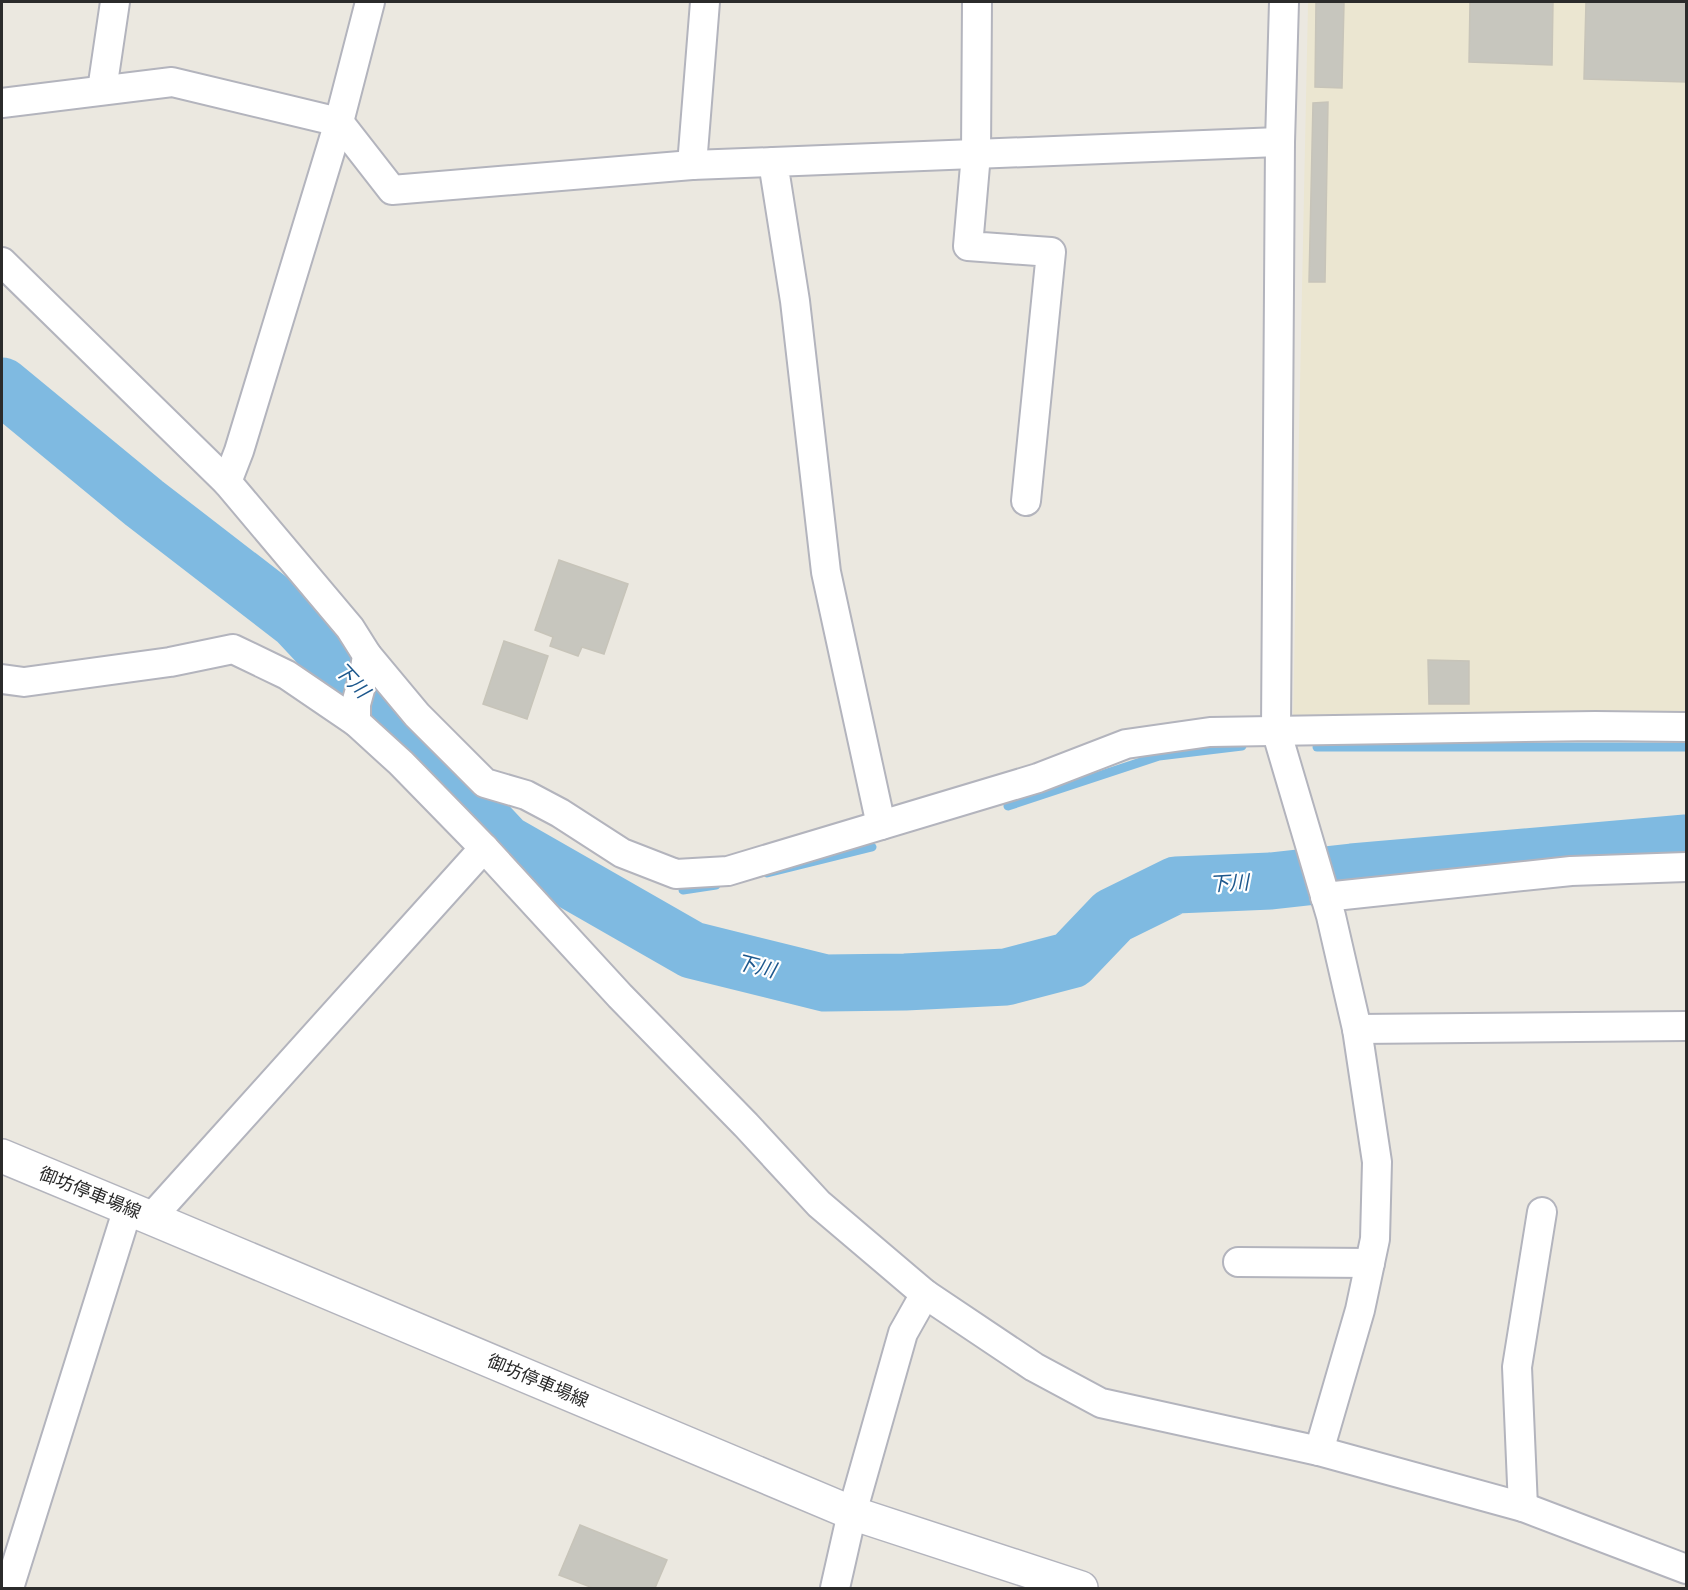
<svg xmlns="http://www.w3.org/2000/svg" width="1688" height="1590" viewBox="0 0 1688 1590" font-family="'IBM Plex Sans','Noto Sans JP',sans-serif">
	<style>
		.education { fill: #ebe6d1 }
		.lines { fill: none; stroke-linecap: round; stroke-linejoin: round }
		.stream { stroke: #7fbae1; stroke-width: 9 }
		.river { stroke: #7fbae1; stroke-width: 57 }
		.building { fill: #c7c6be; stroke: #c7c4b9; stroke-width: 1.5 }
		.street-casing { stroke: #b3b4bd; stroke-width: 32 }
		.secondary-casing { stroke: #b3b4bd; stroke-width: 36 }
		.street { stroke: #fff; stroke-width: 28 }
		.secondary { stroke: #fff; stroke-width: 33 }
		.labels { text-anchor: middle; stroke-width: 4.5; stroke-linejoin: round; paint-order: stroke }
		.street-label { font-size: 18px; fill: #2b2b2b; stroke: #fff }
		.water-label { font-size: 20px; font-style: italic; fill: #1d588d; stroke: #fff }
	</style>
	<rect width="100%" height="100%" fill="#ebe8e0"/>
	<polygon class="education" points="1308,2 1686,2 1686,716 1293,717"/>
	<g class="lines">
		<g class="stream">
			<polyline points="1317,747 1686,747"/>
			<polyline points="1008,806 1159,756 1242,746"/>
			<polyline points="767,873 872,847"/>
			<polyline points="683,890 716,885"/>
		</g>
		<polyline class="river" points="2,386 144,503 297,621 505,843 692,950 825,983 905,982 1006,977 1071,960 1113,916 1176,885 1271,881 1352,872 1686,843"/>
	</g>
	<g class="building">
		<polygon points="1316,2 1344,3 1342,88 1315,87"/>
		<polygon points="1470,2 1553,2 1552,65 1469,62"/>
		<polygon points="1586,2 1686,2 1686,82 1584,79"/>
		<polygon points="1328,102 1325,282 1309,282 1313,103"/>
		<polygon points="559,560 628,584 604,654 582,647 578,656 550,646 553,637 535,630"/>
		<polygon points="504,641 548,656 527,719 483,704"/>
		<polygon points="1428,660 1469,661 1469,704 1429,704"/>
		<polygon points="580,1525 667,1560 655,1588 593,1588 559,1575"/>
	</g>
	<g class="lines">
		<defs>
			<g id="street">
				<polyline points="977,2 976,154 968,246 1051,252 1026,501"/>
				<polyline points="1284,2 1280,142 1276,730 1331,916 1357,1029 1377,1162 1375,1239 1360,1310 1319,1451"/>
				<polyline points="102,90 115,2"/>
				<polyline points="2,103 172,82 339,122 392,190 692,165 773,162"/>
				<polyline points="692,165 705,2"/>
				<polyline points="2,262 227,482 350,628 367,655 364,675 356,704 356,722 401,763 484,848 620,996 746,1125 819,1204 925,1294 1034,1367 1101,1403 1319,1451 1523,1507 1686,1569"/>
				<polyline points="227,482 239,451 339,122 370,2"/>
				<polyline points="367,655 417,715 485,783 526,795 560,813 622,853 676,874 728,871 1038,778 1126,744 1210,732 1595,726 1686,727"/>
				<polyline points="2,679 24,682 170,662 233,649 287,675 356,722"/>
				<polyline points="881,825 826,572 795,301 773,162 1280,142"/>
				<polyline points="1325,897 1571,871 1686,867"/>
				<polyline points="1357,1029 1686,1026"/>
				<polyline points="151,1218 484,848"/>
				<polyline points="1238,1262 1370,1263"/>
				<polyline points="1523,1507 1517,1367 1542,1212"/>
				<polyline points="9,1588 128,1208"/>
				<polyline points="835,1588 852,1513 903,1333 925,1294"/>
			</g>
			<polyline id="secondary" points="2,1156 151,1218 852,1513 1081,1588"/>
		</defs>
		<use href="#street" class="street-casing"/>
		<use href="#secondary" class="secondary-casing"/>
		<use href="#street" class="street"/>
		<use href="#secondary" class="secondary"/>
	</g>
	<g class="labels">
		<g class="street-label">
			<text transform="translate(90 1193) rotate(22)" y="6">御坊停車場線</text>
			<text transform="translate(538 1381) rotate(23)" y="6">御坊停車場線</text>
		</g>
		<g class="water-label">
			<text transform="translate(352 680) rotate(47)" y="7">下川</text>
			<text transform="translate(1229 883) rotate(-3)" y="7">下川</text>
			<text transform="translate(756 966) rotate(14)" y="7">下川</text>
		</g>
	</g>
	<rect width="1688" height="1590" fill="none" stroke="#2b2b2b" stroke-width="6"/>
</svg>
